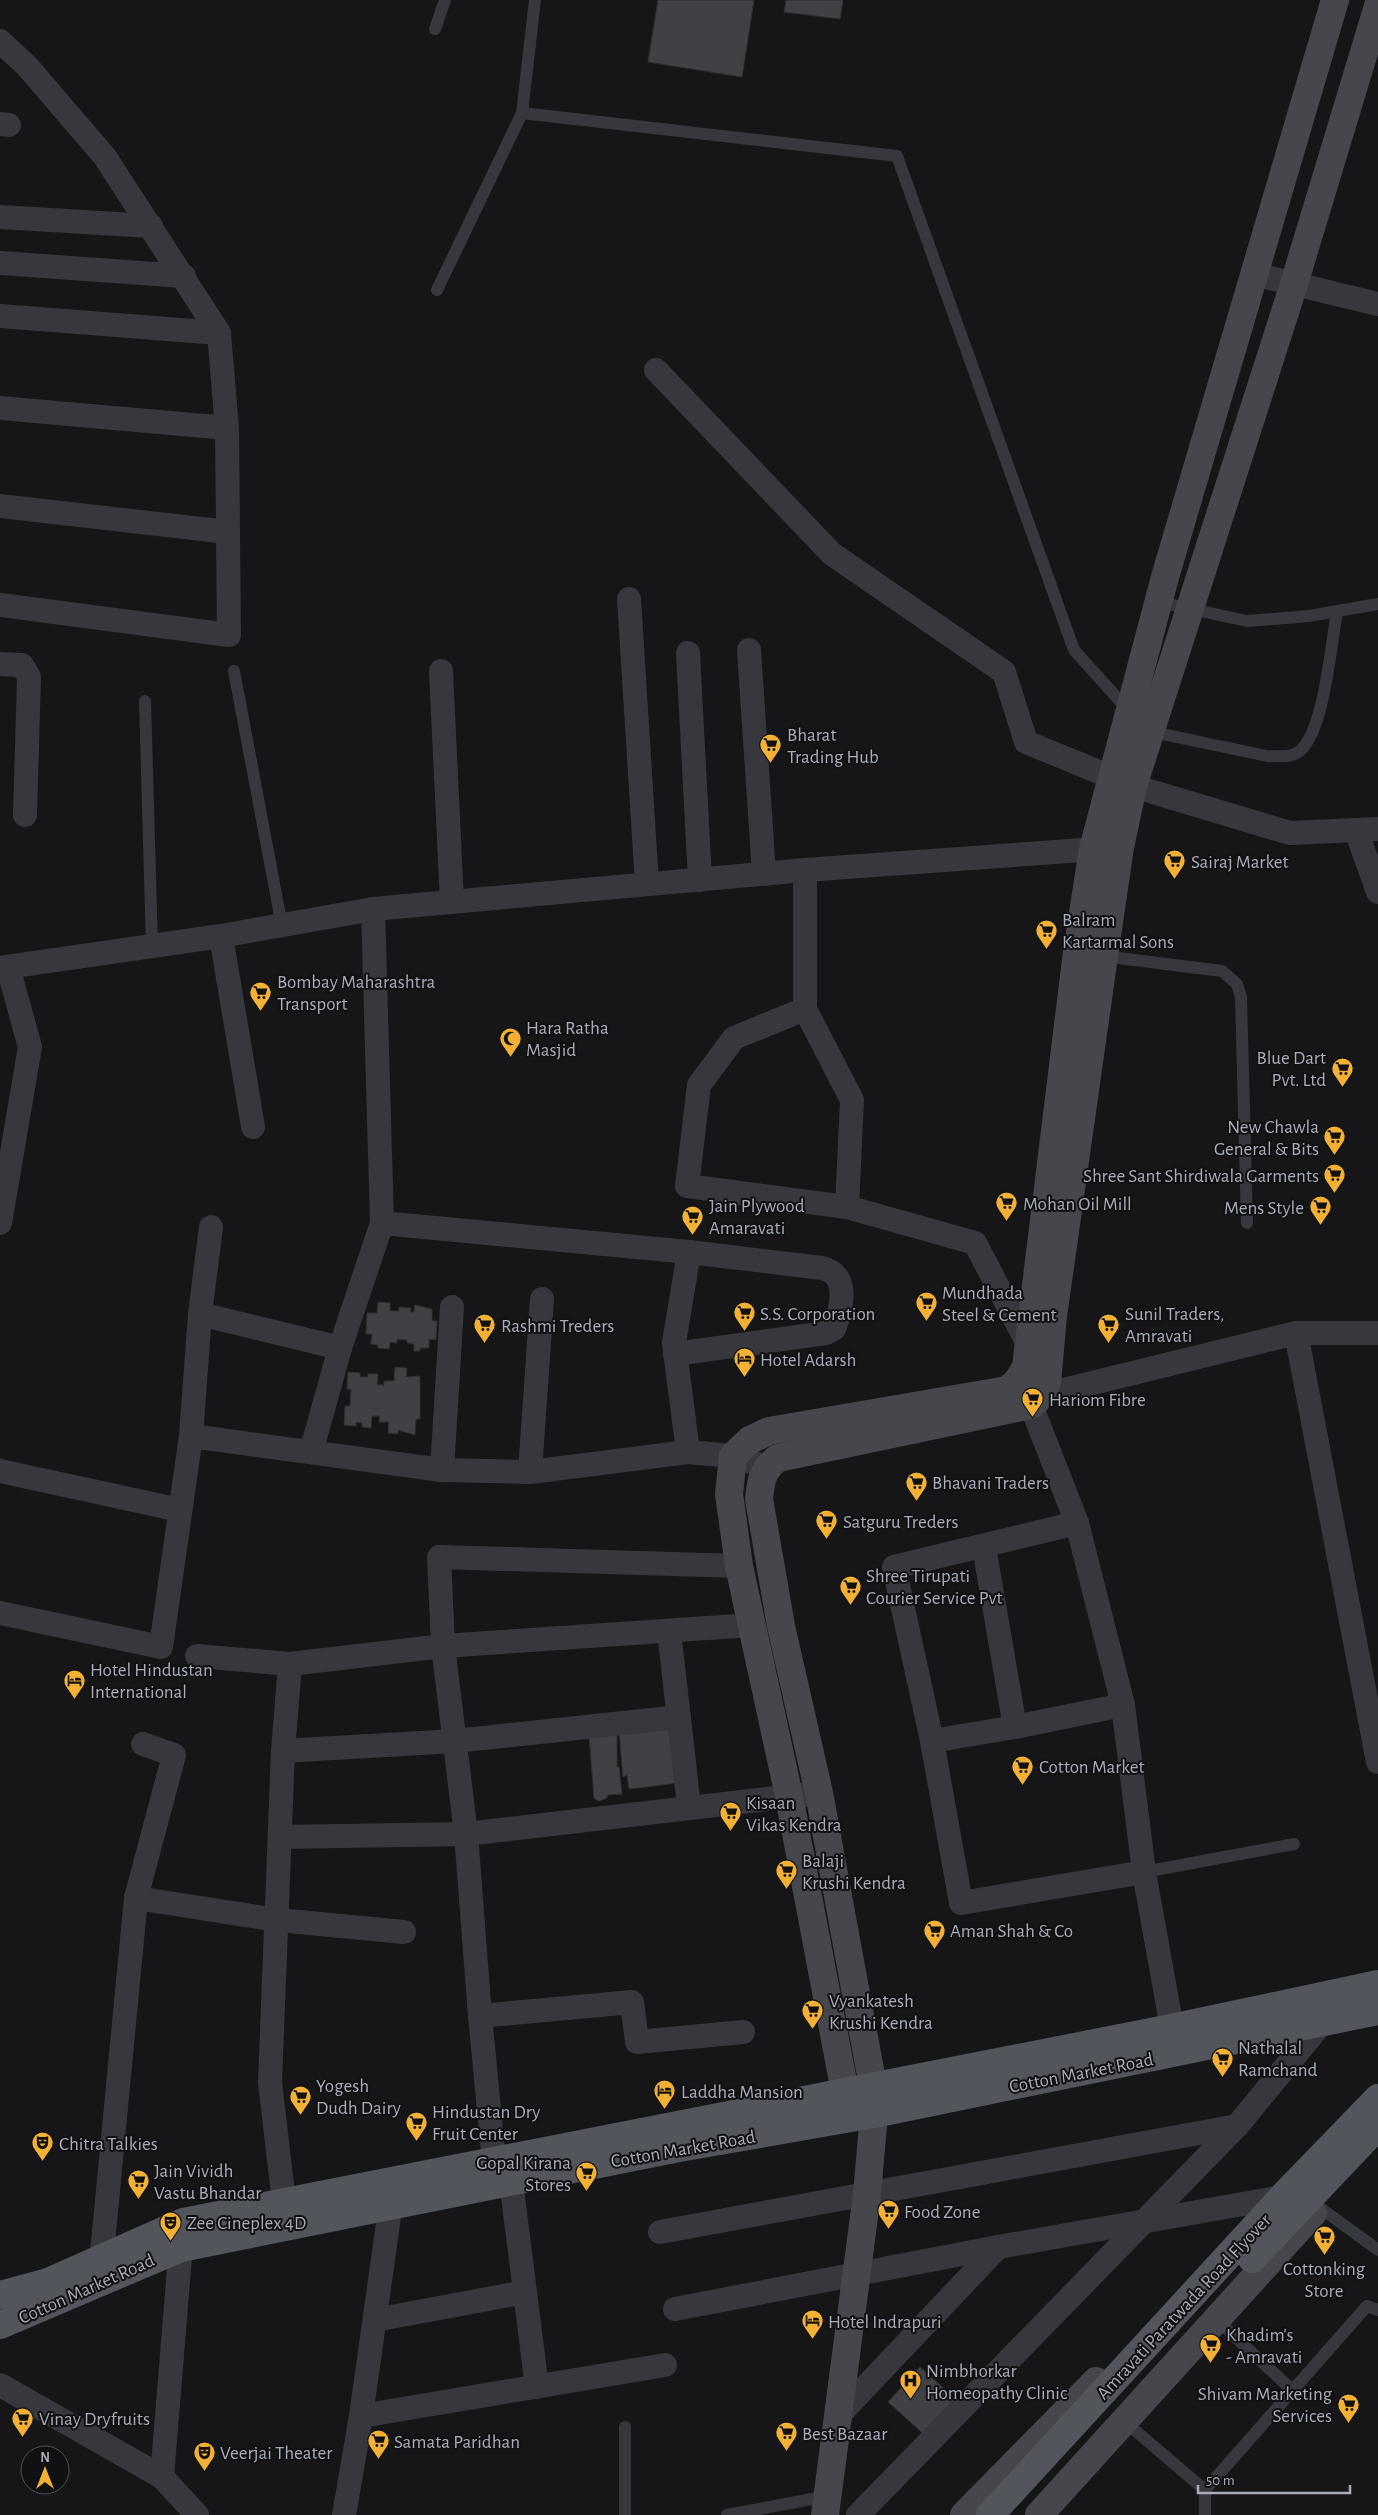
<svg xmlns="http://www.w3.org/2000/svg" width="1378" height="2515" viewBox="0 0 1378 2515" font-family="'Alegreya Sans',sans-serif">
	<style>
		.building { fill: #404145; stroke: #303034 }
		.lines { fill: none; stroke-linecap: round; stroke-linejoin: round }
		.lane { stroke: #37383d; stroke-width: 12 }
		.street { stroke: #37383d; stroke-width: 24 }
		.secondary { stroke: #45474d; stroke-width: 28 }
		.primary { stroke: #53555c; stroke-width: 28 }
		.labels { text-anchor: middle; stroke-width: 4; stroke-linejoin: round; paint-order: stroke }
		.poi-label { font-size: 19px; fill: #a8adb8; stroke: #111113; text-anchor: start }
		.street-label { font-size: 19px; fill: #a8adb8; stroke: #111113 }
	</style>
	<rect width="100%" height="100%" fill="#161618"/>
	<g class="building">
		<polygon points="658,0 754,0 742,77 648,62"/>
		<polygon points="786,0 843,0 840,19 784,12"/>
		<polygon points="378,1302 390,1303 390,1311 399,1311 399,1307 411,1308 410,1312 414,1312 415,1305 432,1309 432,1321 437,1321 436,1340 429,1339 429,1348 420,1348 420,1351 414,1351 414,1344 407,1343 407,1340 397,1339 397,1343 390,1342 389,1349 378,1348 378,1345 371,1344 372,1334 366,1334 367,1313 377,1313"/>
		<polygon points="395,1367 407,1368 406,1377 420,1376 420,1419 416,1419 415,1435 398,1430 398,1434 388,1433 389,1422 379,1422 380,1416 372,1416 371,1428 362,1427 362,1423 356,1422 356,1426 344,1425 345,1406 350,1406 351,1389 347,1389 348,1372 360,1373 360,1377 368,1377 368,1374 378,1374 377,1385 384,1385 384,1381 394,1381"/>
		<polygon points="672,1724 678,1783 629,1789 627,1775 623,1777 619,1731"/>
		<polygon points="617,1732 617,1767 619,1767 622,1794 607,1795 607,1798 599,1801 594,1798 589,1734"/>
		<polygon points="920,2367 960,2403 928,2438 888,2402"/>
	</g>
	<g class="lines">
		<g class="lane">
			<polyline points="435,29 445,0"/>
			<polyline points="522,113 897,156 1074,650 1129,711"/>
			<polyline points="437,290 522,113 535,0"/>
			<polyline points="1159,602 1247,621 1309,616 1378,604"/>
			<polyline points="234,671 282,926"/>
			<polyline points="145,701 152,946"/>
			<path d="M1148,731L1267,756C1276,756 1289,758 1297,753C1324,737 1331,643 1337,612"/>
			<polyline points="1102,956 1222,971 1237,984 1241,997 1247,1223"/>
			<polyline points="1144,1872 1294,1844"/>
			<polyline points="1319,2207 1378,2250"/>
			<polyline points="1217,2320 1293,2391"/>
			<polyline points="1124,2421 1205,2490 1367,2306 1378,2310"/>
			<polyline points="625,2427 625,2515"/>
			<polyline points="727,2515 828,2496"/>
			<polyline points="1205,2515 1205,2490"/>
		</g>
		<g class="street">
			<polyline points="0,41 27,66 105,157 219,333 227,428 229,635 0,605"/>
			<polyline points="0,124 9,125"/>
			<polyline points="0,217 151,226"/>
			<polyline points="0,263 184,276"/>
			<polyline points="1254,274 1378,304"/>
			<polyline points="0,316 219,333"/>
			<polyline points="656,370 832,554 1004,672 1026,742 1133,786 1290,833 1378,829"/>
			<polyline points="0,408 227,428"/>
			<polyline points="0,506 228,532"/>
			<polyline points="629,599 647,884"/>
			<polyline points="749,650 764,874"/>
			<polyline points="688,653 700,880"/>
			<polyline points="0,664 22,665 29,677 25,815"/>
			<polyline points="441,671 452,902"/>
			<polyline points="1356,830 1378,892"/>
			<polyline points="805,870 805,1009 734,1038 699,1085 687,1186 847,1207 975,1243 1029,1346 1035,1350"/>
			<path d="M373,909L382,1223L689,1252L822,1268C850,1274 842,1308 834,1329L826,1333L675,1354"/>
			<polyline points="221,936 253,1127"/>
			<polyline points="0,968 221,936 373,909 805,870 1111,848"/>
			<polyline points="805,1009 852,1100 847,1207"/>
			<polyline points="0,1223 30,1047 8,967"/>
			<polyline points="211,1227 200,1314 340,1348 311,1452"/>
			<polyline points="1296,1333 1378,1762"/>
			<polyline points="340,1348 382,1223"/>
			<polyline points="1034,1376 1045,1389 1064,1390 1296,1333 1378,1333"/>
			<polyline points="1022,1390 1031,1405 1077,1523 1123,1705 1144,1872 1175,2045"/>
			<polyline points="191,1436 442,1470 530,1472 688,1452 733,1456 766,1467"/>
			<polyline points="688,1452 674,1343 689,1252"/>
			<polyline points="442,1470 452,1307"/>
			<polyline points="0,1471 180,1510"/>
			<polyline points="530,1472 542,1299"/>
			<polyline points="1077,1523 894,1567 932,1741 961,1903 1144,1872"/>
			<polyline points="984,1547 1015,1727"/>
			<polyline points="0,1613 161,1647 191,1436 200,1314"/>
			<polyline points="669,1631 689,1807"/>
			<polyline points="197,1656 290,1664"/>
			<polyline points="932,1741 1015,1727 1123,1705"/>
			<polyline points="283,1751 455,1741 679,1717"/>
			<polyline points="280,1837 466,1834 819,1793"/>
			<polyline points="136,1898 278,1920 404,1932"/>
			<polyline points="480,2016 632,2002 637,2042 743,2032"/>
			<polyline points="494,2161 480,2016 466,1834 443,1646 439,1557 739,1566"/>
			<polyline points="511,2181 537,2387"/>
			<polyline points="284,2202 270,2082 283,1751 290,1664 443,1646 752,1625"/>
			<polyline points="660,2232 1237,2126"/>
			<polyline points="100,2274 136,1898 174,1755 143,1744"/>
			<polyline points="675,2309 998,2247 1277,2198"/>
			<polyline points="375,2320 525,2292"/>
			<polyline points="0,2385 162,2477 197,2515"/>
			<polyline points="361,2416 665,2365"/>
			<polyline points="838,2416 998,2247"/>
			<polyline points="162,2477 182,2232"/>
			<polyline points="344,2515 361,2416 393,2188"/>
			<polyline points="858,2515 1237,2126 1321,2024"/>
		</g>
		<g class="secondary">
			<polyline points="851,2114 845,2092 789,1796 739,1566 729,1494 733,1456 750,1440 769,1431 1007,1390 1017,1382 1026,1367 1077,952 1093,849 1165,577 1335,0"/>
			<path d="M825,2515L867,2194L874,2114L873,2086L819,1793L781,1626L759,1499C761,1480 762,1470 778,1458L1031,1405L1037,1400L1047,1383L1053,1316L1104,956L1120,847L1133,786L1294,284L1378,6"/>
			<polyline points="964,2515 1096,2381"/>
			<polyline points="1039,2515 1313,2213"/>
		</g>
		<g class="primary">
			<polyline points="1252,2259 1378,2126"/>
			<polyline points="0,2295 48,2282 183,2222 1171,2028 1378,1984"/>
			<polyline points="0,2325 181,2248 679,2148 874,2114 1378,2011"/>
			<polyline points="990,2515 1285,2194 1378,2098"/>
		</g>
	</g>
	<defs>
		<symbol id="supermarket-pin" viewBox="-11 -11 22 30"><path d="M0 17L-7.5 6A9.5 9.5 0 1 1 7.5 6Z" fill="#f2b134" stroke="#111113"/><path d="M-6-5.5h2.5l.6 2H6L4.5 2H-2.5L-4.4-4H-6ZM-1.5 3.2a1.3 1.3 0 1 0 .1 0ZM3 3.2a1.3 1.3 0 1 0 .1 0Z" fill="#111"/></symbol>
		<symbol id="mosque-pin" viewBox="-11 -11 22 30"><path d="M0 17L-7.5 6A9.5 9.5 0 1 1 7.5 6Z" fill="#f2b134" stroke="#111113"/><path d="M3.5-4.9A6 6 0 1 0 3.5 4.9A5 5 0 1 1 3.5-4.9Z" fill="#111"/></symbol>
		<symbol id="hotel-pin" viewBox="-11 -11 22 30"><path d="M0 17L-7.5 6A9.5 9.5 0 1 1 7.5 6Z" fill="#f2b134" stroke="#111113"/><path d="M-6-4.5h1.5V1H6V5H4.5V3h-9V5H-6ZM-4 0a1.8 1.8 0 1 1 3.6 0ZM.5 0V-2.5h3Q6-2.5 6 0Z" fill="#111"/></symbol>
		<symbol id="theatre-pin" viewBox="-11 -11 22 30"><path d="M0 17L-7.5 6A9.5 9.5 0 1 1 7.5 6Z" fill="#f2b134" stroke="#111113"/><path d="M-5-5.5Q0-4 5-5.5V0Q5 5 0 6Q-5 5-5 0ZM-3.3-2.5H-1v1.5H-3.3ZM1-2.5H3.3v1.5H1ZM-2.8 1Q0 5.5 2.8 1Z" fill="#111"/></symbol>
		<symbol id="hospital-pin" viewBox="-11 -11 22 30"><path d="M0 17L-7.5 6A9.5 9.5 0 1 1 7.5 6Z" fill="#f2b134" stroke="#111113"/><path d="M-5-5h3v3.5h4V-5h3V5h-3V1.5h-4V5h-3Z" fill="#111"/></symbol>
	</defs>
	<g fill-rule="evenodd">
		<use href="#supermarket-pin" x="758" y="732" width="25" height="34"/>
		<use href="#supermarket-pin" x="1162" y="848" width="25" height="34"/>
		<use href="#supermarket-pin" x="1034" y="918" width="25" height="34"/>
		<use href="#supermarket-pin" x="248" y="980" width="25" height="34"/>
		<use href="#mosque-pin" x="498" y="1026" width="25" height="34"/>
		<use href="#supermarket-pin" x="1330" y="1056" width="25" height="34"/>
		<use href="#supermarket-pin" x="1322" y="1124" width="25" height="34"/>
		<use href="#supermarket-pin" x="1322" y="1162" width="25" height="34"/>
		<use href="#supermarket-pin" x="994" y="1190" width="25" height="34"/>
		<use href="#supermarket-pin" x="1308" y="1194" width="25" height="34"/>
		<use href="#supermarket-pin" x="680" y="1204" width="25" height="34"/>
		<use href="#supermarket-pin" x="914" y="1290" width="25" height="34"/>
		<use href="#supermarket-pin" x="732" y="1300" width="25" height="34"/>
		<use href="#supermarket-pin" x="1096" y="1312" width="25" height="34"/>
		<use href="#supermarket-pin" x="472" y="1312" width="25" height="34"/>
		<use href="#hotel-pin" x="732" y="1346" width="25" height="34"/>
		<use href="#supermarket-pin" x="1020" y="1386" width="25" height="34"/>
		<use href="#supermarket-pin" x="904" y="1470" width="25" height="34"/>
		<use href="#supermarket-pin" x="814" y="1508" width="25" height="34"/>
		<use href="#supermarket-pin" x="838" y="1574" width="25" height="34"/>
		<use href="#hotel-pin" x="62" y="1668" width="25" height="34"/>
		<use href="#supermarket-pin" x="1010" y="1754" width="25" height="34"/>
		<use href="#supermarket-pin" x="718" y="1800" width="25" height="34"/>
		<use href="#supermarket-pin" x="774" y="1858" width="25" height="34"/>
		<use href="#supermarket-pin" x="922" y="1918" width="25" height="34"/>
		<use href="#supermarket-pin" x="800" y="1998" width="25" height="34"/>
		<use href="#supermarket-pin" x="1210" y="2046" width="25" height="34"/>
		<use href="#hotel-pin" x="652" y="2078" width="25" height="34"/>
		<use href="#supermarket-pin" x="288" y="2084" width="25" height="34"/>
		<use href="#supermarket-pin" x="404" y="2110" width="25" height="34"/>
		<use href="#theatre-pin" x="30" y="2130" width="25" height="34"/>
		<use href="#supermarket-pin" x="574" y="2160" width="25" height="34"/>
		<use href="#supermarket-pin" x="126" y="2168" width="25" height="34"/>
		<use href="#supermarket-pin" x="876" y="2198" width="25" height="34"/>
		<use href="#theatre-pin" x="158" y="2210" width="25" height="34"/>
		<use href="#supermarket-pin" x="1312" y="2224" width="25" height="34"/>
		<use href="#hotel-pin" x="800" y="2308" width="25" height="34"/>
		<use href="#supermarket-pin" x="1198" y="2332" width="25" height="34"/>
		<use href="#hospital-pin" x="898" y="2368" width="25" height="34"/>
		<use href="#supermarket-pin" x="1336" y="2392" width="25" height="34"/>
		<use href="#supermarket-pin" x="10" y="2406" width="25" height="34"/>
		<use href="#supermarket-pin" x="774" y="2420" width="25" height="34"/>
		<use href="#supermarket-pin" x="366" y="2428" width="25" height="34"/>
		<use href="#theatre-pin" x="192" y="2440" width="25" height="34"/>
	</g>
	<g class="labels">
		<g class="poi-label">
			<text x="787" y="741">Bharat<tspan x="787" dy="22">Trading Hub</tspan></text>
			<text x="1191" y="868">Sairaj Market</text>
			<text x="1062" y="926">Balram<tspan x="1062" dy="22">Kartarmal Sons</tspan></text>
			<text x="277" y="988">Bombay Maharashtra<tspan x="277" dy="22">Transport</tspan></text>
			<text x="526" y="1034">Hara Ratha<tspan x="526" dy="22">Masjid</tspan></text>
			<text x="1326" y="1064" text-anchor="end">Blue Dart<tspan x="1326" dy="22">Pvt. Ltd</tspan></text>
			<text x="1319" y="1133" text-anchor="end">New Chawla<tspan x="1319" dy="22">General &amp; Bits</tspan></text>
			<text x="1319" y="1182" text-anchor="end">Shree Sant Shirdiwala Garments</text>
			<text x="1023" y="1210">Mohan Oil Mill</text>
			<text x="709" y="1212">Jain Plywood<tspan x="709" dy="22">Amaravati</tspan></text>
			<text x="1304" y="1214" text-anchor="end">Mens Style</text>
			<text x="942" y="1299">Mundhada<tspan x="942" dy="22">Steel &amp; Cement</tspan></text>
			<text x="760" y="1320">S.S. Corporation</text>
			<text x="1125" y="1320">Sunil Traders,<tspan x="1125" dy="22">Amravati</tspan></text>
			<text x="501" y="1332">Rashmi Treders</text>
			<text x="760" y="1366">Hotel Adarsh</text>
			<text x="1049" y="1406">Hariom Fibre</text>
			<text x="932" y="1489">Bhavani Traders</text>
			<text x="843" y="1528">Satguru Treders</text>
			<text x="866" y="1582">Shree Tirupati<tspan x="866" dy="22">Courier Service Pvt</tspan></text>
			<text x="90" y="1676">Hotel Hindustan<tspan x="90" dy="22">International</tspan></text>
			<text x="1039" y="1773">Cotton Market</text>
			<text x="746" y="1809">Kisaan<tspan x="746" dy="22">Vikas Kendra</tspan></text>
			<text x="802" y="1867">Balaji<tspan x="802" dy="22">Krushi Kendra</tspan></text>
			<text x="950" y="1937">Aman Shah &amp; Co</text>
			<text x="829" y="2007">Vyankatesh<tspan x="829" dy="22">Krushi Kendra</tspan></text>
			<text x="1238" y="2054">Nathalal<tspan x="1238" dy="22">Ramchand</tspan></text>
			<text x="316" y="2092">Yogesh<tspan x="316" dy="22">Dudh Dairy</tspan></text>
			<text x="681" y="2098">Laddha Mansion</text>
			<text x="432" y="2118">Hindustan Dry<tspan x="432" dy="22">Fruit Center</tspan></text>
			<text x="59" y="2150">Chitra Talkies</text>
			<text x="571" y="2169" text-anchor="end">Gopal Kirana<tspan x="571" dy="22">Stores</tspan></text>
			<text x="154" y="2177">Jain Vividh<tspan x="154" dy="22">Vastu Bhandar</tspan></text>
			<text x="904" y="2218">Food Zone</text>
			<text x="187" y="2229">Zee Cineplex 4D</text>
			<text x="1324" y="2275" text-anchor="middle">Cottonking<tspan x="1324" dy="22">Store</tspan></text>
			<text x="828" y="2328">Hotel Indrapuri</text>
			<text x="1226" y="2341">Khadim's<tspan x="1226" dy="22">- Amravati</tspan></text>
			<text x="926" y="2377">Nimbhorkar<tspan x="926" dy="22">Homeopathy Clinic</tspan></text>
			<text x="1332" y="2400" text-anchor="end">Shivam Marketing<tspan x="1332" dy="22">Services</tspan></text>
			<text x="39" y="2425">Vinay Dryfruits</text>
			<text x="802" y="2440">Best Bazaar</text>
			<text x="394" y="2448">Samata Paridhan</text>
			<text x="220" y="2459">Veerjai Theater</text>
		</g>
		<g class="street-label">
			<text transform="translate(1081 2072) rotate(-11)" y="7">Cotton Market Road</text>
			<text transform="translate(683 2148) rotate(-10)" y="7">Cotton Market Road</text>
			<text transform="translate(86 2288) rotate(-24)" y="7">Cotton Market Road</text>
			<text transform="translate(1183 2306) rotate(-47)" y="7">Amravati Paratwada Road Flyover</text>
		</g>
	</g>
	<g transform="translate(45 2470)"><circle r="24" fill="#111113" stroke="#4d4f55"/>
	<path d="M0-4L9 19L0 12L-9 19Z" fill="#f2b134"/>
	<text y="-8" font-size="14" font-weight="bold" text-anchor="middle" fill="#a8adb8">N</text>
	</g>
	<path d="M1198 2485v8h152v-8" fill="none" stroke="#a8adb8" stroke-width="2.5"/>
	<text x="1206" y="2485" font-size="15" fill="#a8adb8" stroke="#111113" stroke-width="4" paint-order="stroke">50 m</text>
</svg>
